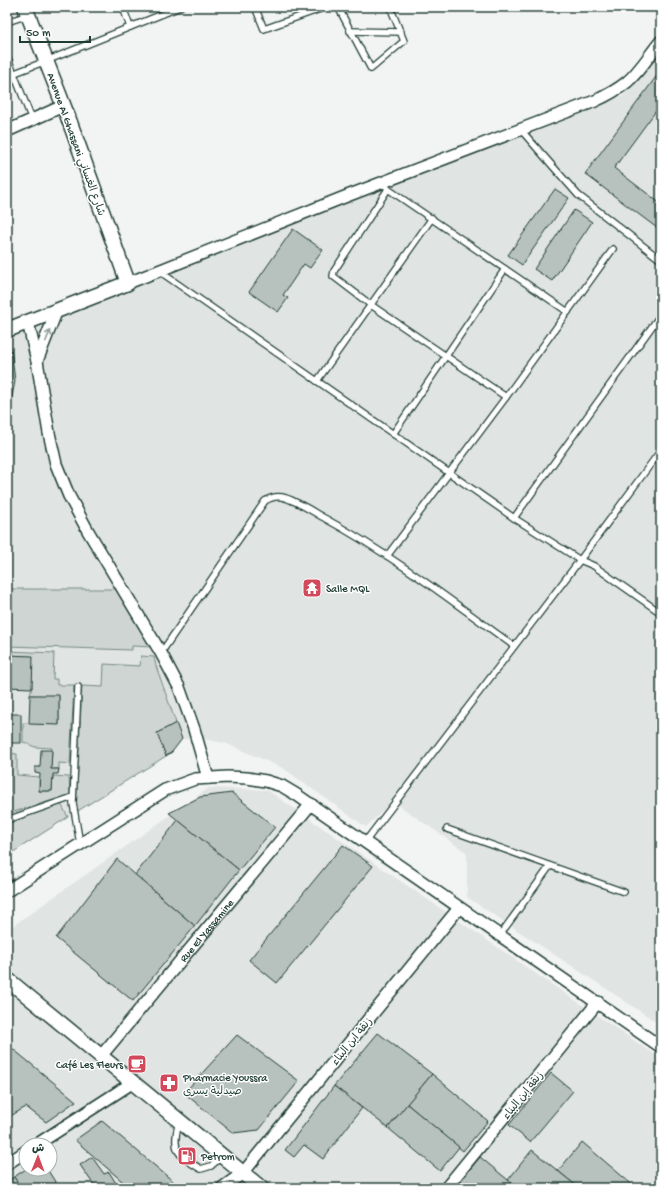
<svg xmlns="http://www.w3.org/2000/svg" width="668" height="1195" viewBox="0 0 668 1195" font-family="'Gochi Hand','Playpen Sans Arabic',sans-serif">
	<style>
		.built { fill: #e0e4e3; fill-rule: evenodd }
		.green { fill: #ced5d3; stroke: #768984 }
		.building { fill: #b7c1bd; stroke: #1f3d34 }
		.lines { fill: none; stroke-linecap: round; stroke-linejoin: round }
		.service-casing { stroke: #1f3d34; stroke-width: 8 }
		.minor-casing { stroke: #1f3d34; stroke-width: 14 }
		.tertiary-casing { stroke: #1f3d34; stroke-width: 17 }
		.service { stroke: #fff; stroke-width: 5.5 }
		.minor { stroke: #fff; stroke-width: 11 }
		.tertiary { stroke: #fff; stroke-width: 14 }
		.oneway { stroke: #8f9e9a }
		.labels { text-anchor: middle; stroke-width: 3; stroke-linejoin: round; paint-order: stroke }
		.street-label { font-size: 11px; fill: #1f3d34; stroke: #fff }
		.poi-label { font-size: 11px; fill: #1f3d34; stroke: #fff; text-anchor: start }
	</style>
	<rect width="100%" height="100%" fill="#f2f3f3"/>
	<filter id="ink" filterUnits="userSpaceOnUse"><feTurbulence type="fractalNoise" baseFrequency=".025" numOctaves="2"/><feDisplacementMap in="SourceGraphic" scale="8" xChannelSelector="R" yChannelSelector="G"/><feConvolveMatrix kernelMatrix="1 2 1 2 8 2 1 2 1" color-interpolation-filters="sRGB"/></filter>
	<g filter="url(#ink)">
		<g class="built">
			<polygon points="661,46 661,1025 467,897 467,853 393,801 366,827 283,768 225,743 204,739 182,739 172,752 7,856 7,336 112,295 529,127 623,96"/>
			<path d="M209,788L267,790L661,1059V1188H7V930ZM26,1145H50V1169H26Z"/>
		</g>
		<g class="green">
			<polygon points="7,589 116,589 153,647 132,646 132,650 7,646"/>
			<polygon points="7,651 54,653 53,679 57,679 57,685 74,685 70,764 59,763 59,769 51,769 52,748 35,747 23,742 23,723 59,724 59,696 30,695 32,687 7,655"/>
			<polygon points="141,656 154,657 156,666 176,723 157,733 166,756 76,812 82,686 103,687 104,664 140,666"/>
			<polygon points="7,753 17,754 17,775 39,777 39,791 52,791 53,776 69,777 70,795 7,814 9,764 7,763"/>
			<polygon points="61,804 68,817 7,856 7,822"/>
		</g>
		<g class="building">
			<polygon points="661,70 661,104 614,168 661,204 661,231 585,174"/>
			<polygon points="555,189 569,198 522,265 508,255"/>
			<polygon points="574,210 592,222 552,281 534,269"/>
			<polygon points="293,229 323,250 310,268 304,264 283,295 288,298 278,312 249,292"/>
			<polygon points="11,348 15,381 7,424 7,349"/>
			<polygon points="7,655 33,656 32,688 7,687"/>
			<polygon points="30,695 59,695 59,725 29,724"/>
			<rect x="7" y="714" width="14" height="29"/>
			<polygon points="176,723 182,739 172,752 166,756 157,733"/>
			<polygon points="41,750 52,750 51,769 59,769 58,774 53,774 52,791 39,791 40,774 35,773 35,767 40,767"/>
			<rect x="7" y="763" width="2" height="28"/>
			<polygon points="232,793 275,827 239,870 169,813 200,797"/>
			<polygon points="178,820 239,870 195,926 135,875"/>
			<polygon points="343,845 373,866 277,983 249,960"/>
			<polygon points="117,859 195,926 133,1001 56,938"/>
			<polygon points="378,1033 432,1074 388,1128 334,1086"/>
			<polygon points="237,1035 299,1081 259,1130 233,1133 184,1093"/>
			<polygon points="7,1044 76,1101 46,1122 26,1107 7,1118"/>
			<polygon points="551,1073 573,1091 530,1142 509,1125"/>
			<polygon points="432,1074 488,1121 463,1151 407,1104"/>
			<polygon points="334,1086 362,1108 323,1159 304,1145 294,1157 285,1150"/>
			<polygon points="407,1104 459,1147 440,1171 388,1128"/>
			<polygon points="102,1121 181,1188 130,1188 75,1140"/>
			<polygon points="582,1142 636,1188 579,1188 558,1171"/>
			<polygon points="532,1150 558,1171 579,1188 518,1188 508,1180"/>
			<polygon points="92,1157 104,1174 109,1172 119,1188 96,1188 80,1165"/>
			<polygon points="480,1157 508,1180 518,1188 454,1188"/>
			<polygon points="26,1169 47,1169 59,1188 21,1188 14,1177"/>
			<polygon points="14,1177 21,1188 7,1188 7,1181"/>
		</g>
		<g class="lines">
			<defs>
				<g id="service">
					<polyline points="123,7 130,27"/>
					<polyline points="255,7 264,29 326,7"/>
					<polyline points="338,7 371,69 404,41 391,9 388,7"/>
					<polyline points="7,22 28,15"/>
					<polyline points="350,31 401,32"/>
					<polyline points="7,56 32,120"/>
					<polyline points="7,76 46,61 180,7"/>
					<polyline points="521,130 578,195 661,260"/>
					<polyline points="386,186 388,189 568,312"/>
					<polyline points="388,189 334,271 333,276 371,305 506,397"/>
					<polyline points="159,271 514,518 580,560 594,566 661,613"/>
					<polyline points="317,381 432,218"/>
					<polyline points="393,434 505,269"/>
					<polyline points="514,518 661,314"/>
					<polyline points="387,556 506,397 613,249"/>
					<path d="M161,653L265,501C271,497 276,496 282,497C296,500 313,512 326,519C392,555 453,602 514,646"/>
					<polyline points="78,687 73,803 80,844"/>
					<polyline points="7,820 73,797"/>
					<polyline points="447,829 624,892"/>
					<polyline points="365,842 580,560 661,450"/>
					<polyline points="500,935 550,866"/>
					<path d="M179,1122C171,1150 177,1155 201,1169L211,1166L222,1156"/>
				</g>
				<g id="minor">
					<polyline points="7,131 63,106"/>
					<path d="M128,283L347,196L595,101C606,96 617,90 627,82C640,71 650,54 661,41"/>
					<polyline points="28,322 37,361 49,433 56,464 69,496 88,531 161,653 179,687 194,729 208,778"/>
					<polyline points="37,361 57,310"/>
					<polyline points="7,891 165,790 195,779 228,777 247,778 266,781 282,786 297,795 661,1047"/>
					<path id="s1" d="M101,1056L311,804"/>
					<polyline points="36,1145 132,1083"/>
					<polyline points="7,1164 26,1151"/>
					<polyline points="222,1188 243,1173 459,908"/>
					<polyline points="446,1188 598,1002"/>
					<polyline points="660,1188 661,1187"/>
				</g>
				<g id="tertiary">
					<polyline points="7,330 128,283 68,117 25,7"/>
					<polyline points="7,979 261,1188"/>
				</g>
			</defs>
			<use href="#service" class="service-casing"/>
			<use href="#minor" class="minor-casing"/>
			<use href="#tertiary" class="tertiary-casing"/>
			<use href="#service" class="service"/>
			<use href="#minor" class="minor"/>
			<use href="#tertiary" class="tertiary"/>
		</g>
		<defs><path id="oneway-shaft" d="M-6 0H5M1.5-3L5.5 0L1.5 3" fill="none" stroke-width="1.6" stroke-linecap="round" stroke-linejoin="round"/></defs>
		<use class="oneway" href="#oneway-shaft" transform="translate(48 336) rotate(-68)"/>
	</g>
	<defs>
		<symbol id="temple-square" viewBox="-11 -11 22 22"><rect x="-9" y="-9" width="18" height="18" rx="4" fill="#d1495b" stroke="#fff"/><path d="M0-6L5-2H3V0L6.5 2.5H4V6H1.5V3h-3V6H-4V2.5H-6.5L-3 0V-2H-5Z" fill="#fff"/></symbol>
		<symbol id="cafe-square" viewBox="-11 -11 22 22"><rect x="-9" y="-9" width="18" height="18" rx="4" fill="#d1495b" stroke="#fff"/><path d="M-5.5-4.5H6V0H3Q3 3.5 0 3.5H-2.5Q-5.5 3.5-5.5 0ZM3-3.2v2h1.7v-2ZM-6 4.5H4V6H-6Z" fill="#fff"/></symbol>
		<symbol id="pharmacy-square" viewBox="-11 -11 22 22"><rect x="-9" y="-9" width="18" height="18" rx="4" fill="#d1495b" stroke="#fff"/><path d="M-2-6h4v4h4v4h-4v4h-4v-4h-4v-4h4Z" fill="#fff"/></symbol>
		<symbol id="fuel-square" viewBox="-11 -11 22 22"><rect x="-9" y="-9" width="18" height="18" rx="4" fill="#d1495b" stroke="#fff"/><path d="M-5.5-6h7V0h2V4h1.3V-2.5L3-4.5l.8-.8L6-3V5H2.5V1h-1V6h-7ZM-4.2-4.7v3.2H.2V-4.7Z" fill="#fff"/></symbol>
	</defs>
	<g fill-rule="evenodd">
		<use href="#temple-square" x="301" y="577" width="22" height="22"/>
		<use href="#cafe-square" x="126" y="1053" width="22" height="22"/>
		<use href="#pharmacy-square" x="158" y="1072" width="22" height="22"/>
		<use href="#fuel-square" x="176" y="1145" width="22" height="22"/>
	</g>
	<g class="labels">
		<g class="street-label">
			<text transform="translate(77 144) rotate(70)" y="4">Avenue Al Ghassani شارع الغساني</text>
			<text dy="4" stroke="none"><textPath href="#s1" startOffset="164">Rue El Yassamine</textPath></text>
			<text transform="translate(351 1041) rotate(-51)" y="4">زنقة ابن البناء</text>
			<text transform="translate(522 1095) rotate(-51)" y="4">زنقة إبن البناء</text>
		</g>
		<g class="poi-label">
			<text x="326" y="592">Salle MQL</text>
			<text x="123" y="1068" text-anchor="end">Café Les Fleurs</text>
			<text x="183" y="1081">Pharmacie Youssra<tspan x="183" dy="13">صيدلية يسرى</tspan></text>
			<text x="201" y="1160">Petrom</text>
		</g>
	</g>
	<rect width="668" height="1195" fill="none" stroke="#fff" stroke-width="24"/>
	<rect x="12" y="12" width="644" height="1171" fill="none" stroke="#1f3d34" stroke-width="1.5" filter="url(#ink)"/>
	<g transform="translate(38 1157) rotate(1)"><circle r="19" fill="#ffffff" stroke="#a5b1ae"/>
	<path d="M0-3L7 15L0 10L-7 15Z" fill="#d1495b"/>
	<text y="-6" font-size="11" font-weight="bold" text-anchor="middle" fill="#1f3d34">ش</text>
	</g>
	<path d="M20 36v6h70v-6" fill="none" stroke="#1f3d34" stroke-width="2"/>
	<text x="26" y="36" font-size="12" fill="#1f3d34" stroke="#ffffff" stroke-width="3" paint-order="stroke">50 m</text>
</svg>
